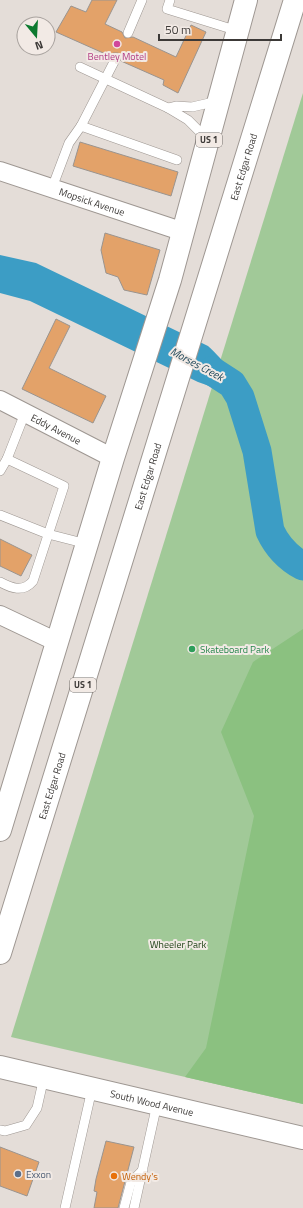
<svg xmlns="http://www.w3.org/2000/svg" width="303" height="1208" viewBox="0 0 303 1208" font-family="'Titillium Web',sans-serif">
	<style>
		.green { fill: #a1c998 }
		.forest { fill: #8bc180 }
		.water { fill: #3c9dc5 }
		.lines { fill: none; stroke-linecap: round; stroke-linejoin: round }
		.river { stroke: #3c9dc5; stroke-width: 29 }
		.building { fill: #e3a269; stroke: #9a948f }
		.service-casing { stroke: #9e9792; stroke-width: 10 }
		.minor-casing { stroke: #9e9792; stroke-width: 20 }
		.secondary-casing { stroke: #9e9792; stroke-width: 24 }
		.trunk-casing { stroke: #9e9792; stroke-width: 24 }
		.service { stroke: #fff; stroke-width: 9 }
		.minor { stroke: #fff; stroke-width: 18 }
		.secondary { stroke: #fff; stroke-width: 22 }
		.trunk { stroke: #fff; stroke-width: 22 }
		.hotel-dot { fill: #d1479c; stroke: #f2eae5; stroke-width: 1.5 }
		.leisure-dot { fill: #2e9e5b; stroke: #f2eae5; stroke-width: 1.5 }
		.service-dot { fill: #5c6f8a; stroke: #f2eae5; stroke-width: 1.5 }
		.food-dot { fill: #e8710a; stroke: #f2eae5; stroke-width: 1.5 }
		.labels { text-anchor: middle; stroke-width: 4; stroke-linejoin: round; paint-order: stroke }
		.shield { fill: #f2eae5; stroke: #736e6b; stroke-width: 1 }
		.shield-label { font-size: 9px; font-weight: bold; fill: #3c3937 }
		.hotel-label { font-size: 10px; fill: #b23c85; stroke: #f2eae5 }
		.street-label { font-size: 10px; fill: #3c3937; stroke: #f2eae5 }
		.leisure-label { font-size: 10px; fill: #27864d; stroke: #f2eae5; text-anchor: start }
		.park-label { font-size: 10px; fill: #183c10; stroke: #f2eae5 }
		.service-label { font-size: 10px; fill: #4e5e75; stroke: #f2eae5; text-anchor: start }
		.food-label { font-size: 10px; fill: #c56008; stroke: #f2eae5; text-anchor: start }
		.water-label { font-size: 11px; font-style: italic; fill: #1d4658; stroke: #f2eae5 }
	</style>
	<rect width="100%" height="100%" fill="#e4ddd8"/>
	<polygon class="green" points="303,93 303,1104 11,1037"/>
	<polygon class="forest" points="303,629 303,1104 185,1077 206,1048 254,816 221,732 253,662"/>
	<path class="water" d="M0,255L36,263L208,346C226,363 234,373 240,397L198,382L30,301L0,293Z"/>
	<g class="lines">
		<path class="river" d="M212,371L232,384L240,397L257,451L270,531C277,546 288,558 303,566"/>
	</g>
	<g class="building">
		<polygon points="92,0 117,0 105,24 122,32 125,38 133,37 176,57 191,25 206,32 178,93 163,85 164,80 121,61 121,55 118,53 113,53 110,56 56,32 71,6 86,12"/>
		<polygon points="80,142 178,172 171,196 73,166"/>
		<polygon points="105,233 160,250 147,295 124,290 118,277 106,273 101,250"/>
		<polygon points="56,319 70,326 49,368 106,396 93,423 22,389"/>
		<polygon points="0,539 32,555 21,576 0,566"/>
		<polygon points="106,1141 134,1147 118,1208 94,1208 97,1192 94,1191 96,1179"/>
		<polygon points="0,1147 39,1162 27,1196 0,1186"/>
	</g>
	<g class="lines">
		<defs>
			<g id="service">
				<polyline points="170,0 167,9 238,31"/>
				<polyline points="128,33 142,0"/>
				<polyline points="116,58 81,126 177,160"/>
				<polyline points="80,67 168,108"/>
				<polyline points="207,139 188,120 168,108 176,106 192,107 218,101"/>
				<polyline points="52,188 69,143 81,126"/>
				<polyline points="0,471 7,459 25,413"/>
				<polyline points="0,515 48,534 87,544"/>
				<path d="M0,582C11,588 23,593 33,581L64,486L7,459"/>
				<polyline points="0,1130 5,1131 26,1125 37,1108 44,1077"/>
				<polyline points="65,1208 92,1089"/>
				<polyline points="124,1208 131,1182 143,1170"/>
				<polyline points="134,1208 157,1104"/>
			</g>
			<g id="minor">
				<path id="s1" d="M0,171L184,232"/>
				<path id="s2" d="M0,400L113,458"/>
				<polyline points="0,615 57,642"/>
			</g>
			<g id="secondary">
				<path id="s3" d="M0,1067L303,1138"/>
			</g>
			<g id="trunk">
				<polyline points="0,830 113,458 170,280 246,0"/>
				<path id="s4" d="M0,953L295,0"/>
			</g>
		</defs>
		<use href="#service" class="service-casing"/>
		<use href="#minor" class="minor-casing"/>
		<use href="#secondary" class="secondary-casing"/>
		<use href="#trunk" class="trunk-casing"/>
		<use href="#service" class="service"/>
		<use href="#minor" class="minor"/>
		<use href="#secondary" class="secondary"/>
		<use href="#trunk" class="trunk"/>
	</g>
	<circle class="hotel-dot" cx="117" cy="44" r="4"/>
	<circle class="leisure-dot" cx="192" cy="649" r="4"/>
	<circle class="service-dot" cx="18" cy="1174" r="4"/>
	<circle class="food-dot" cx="114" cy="1176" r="4"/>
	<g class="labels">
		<g class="shield">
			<rect x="196" y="133" width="26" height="14" rx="3"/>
			<rect x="70" y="678" width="26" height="14" rx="3"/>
		</g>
		<g class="shield-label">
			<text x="209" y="143">US 1</text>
			<text x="83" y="688">US 1</text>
		</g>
		<g class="hotel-label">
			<text x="117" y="60">Bentley Motel</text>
		</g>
		<g class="street-label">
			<text dy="4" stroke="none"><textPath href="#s4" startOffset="823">East Edgar Road</textPath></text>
			<text dy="4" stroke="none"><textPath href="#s1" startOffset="97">Mopsick Avenue</textPath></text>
			<text dy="4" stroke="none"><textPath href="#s2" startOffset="63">Eddy Avenue</textPath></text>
			<text dy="4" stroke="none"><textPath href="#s4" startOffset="499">East Edgar Road</textPath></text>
			<text dy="4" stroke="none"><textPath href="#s4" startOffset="175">East Edgar Road</textPath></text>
			<text dy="4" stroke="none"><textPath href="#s3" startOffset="156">South Wood Avenue</textPath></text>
		</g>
		<g class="leisure-label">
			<text x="200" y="653">Skateboard Park</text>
		</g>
		<g class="park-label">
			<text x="178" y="948">Wheeler Park</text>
		</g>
		<g class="service-label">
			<text x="26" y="1178">Exxon</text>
		</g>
		<g class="food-label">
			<text x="122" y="1180">Wendy's</text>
		</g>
		<g class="water-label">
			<text transform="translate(197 364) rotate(28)" y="4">Morses Creek</text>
		</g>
	</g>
	<g transform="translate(36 36) rotate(162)"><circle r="19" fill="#f2eae5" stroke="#a9a39f"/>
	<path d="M0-3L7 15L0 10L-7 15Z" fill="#0d7a2f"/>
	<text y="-6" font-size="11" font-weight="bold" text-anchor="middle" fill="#3c3937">N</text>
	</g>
	<path d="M159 34v6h122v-6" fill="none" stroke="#3c3937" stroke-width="2"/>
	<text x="165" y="34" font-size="12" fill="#3c3937" stroke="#f2eae5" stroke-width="3" paint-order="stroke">50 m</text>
</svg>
